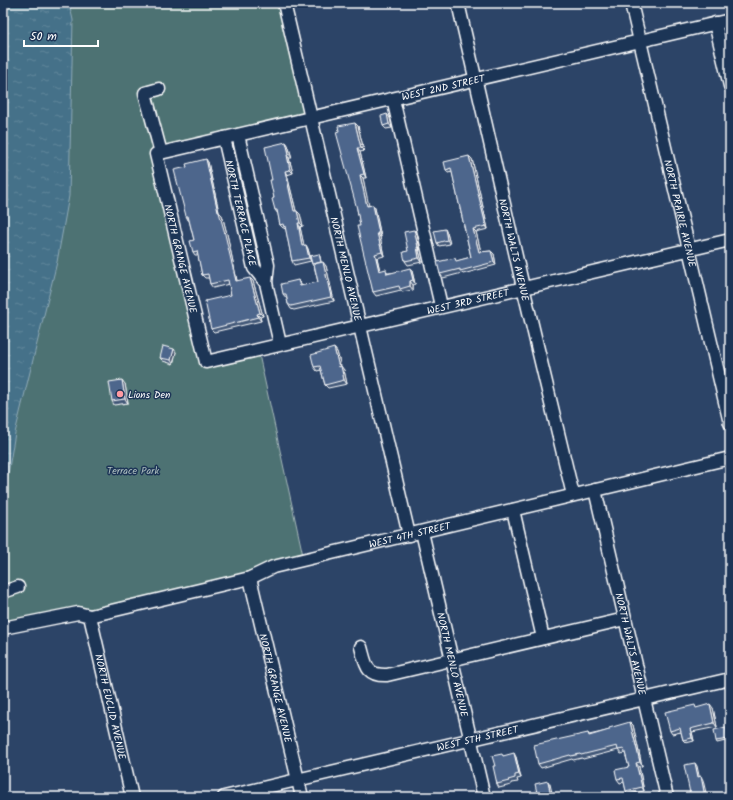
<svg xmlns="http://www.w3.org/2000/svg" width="733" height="800" viewBox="0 0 733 800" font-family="Kalam,sans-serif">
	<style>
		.green { fill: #4d7273; stroke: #a6b8b9 }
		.water { fill: url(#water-ripples); stroke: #8faab8 }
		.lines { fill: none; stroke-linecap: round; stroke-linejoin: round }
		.minor-casing { stroke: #fff; stroke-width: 15 }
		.minor { stroke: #1d3557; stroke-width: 12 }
		.wall { fill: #435878; stroke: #fff }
		.shaded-wall { fill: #374762; stroke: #fff }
		.building { fill: #4e668c; stroke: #fff }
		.poi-dot { fill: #ff9aa2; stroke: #1d3557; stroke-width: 1.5 }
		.labels { text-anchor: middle; stroke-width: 3; stroke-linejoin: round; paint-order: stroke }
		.street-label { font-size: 10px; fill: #fff; stroke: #1d3557 }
		.poi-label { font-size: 10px; fill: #fff; stroke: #1d3557; text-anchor: start }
		.park-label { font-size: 10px; fill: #afc0c0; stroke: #1d3557 }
	</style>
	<defs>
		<pattern id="water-ripples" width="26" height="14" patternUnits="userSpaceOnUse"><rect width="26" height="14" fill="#457189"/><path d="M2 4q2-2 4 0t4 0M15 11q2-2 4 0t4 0" fill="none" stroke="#61869b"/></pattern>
	</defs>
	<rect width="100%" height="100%" fill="#2c4467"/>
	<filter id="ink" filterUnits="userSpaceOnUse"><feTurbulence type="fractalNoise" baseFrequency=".025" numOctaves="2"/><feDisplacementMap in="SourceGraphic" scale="8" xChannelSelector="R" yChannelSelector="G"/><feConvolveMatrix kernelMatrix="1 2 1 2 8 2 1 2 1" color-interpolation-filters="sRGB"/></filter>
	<g filter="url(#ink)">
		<polygon class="green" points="3,3 284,3 311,118 156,154 206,362 258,350 304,560 3,632"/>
		<polygon class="water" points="3,3 69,3 73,20 69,196 57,262 15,433 6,486 3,492"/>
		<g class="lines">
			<defs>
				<g id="minor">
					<path id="s1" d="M284,3L409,535"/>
					<path id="s2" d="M458,3L523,287L573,495"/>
					<path id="s3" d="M631,3L730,423"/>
					<path id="s4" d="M730,20L156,154L206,362L730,240"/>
					<polyline points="715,23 730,86"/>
					<polyline points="159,89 145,93 161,153"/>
					<polyline points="393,99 441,306"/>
					<polyline points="238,135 268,265 266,283 280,344"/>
					<path id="s5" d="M224,138L254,268L266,283"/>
					<path id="s6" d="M595,490L667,797"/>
					<polyline points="513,510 543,638"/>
					<path id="s7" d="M422,532L484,797"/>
					<path id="s8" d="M250,578L302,797"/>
					<polyline points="3,592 18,587"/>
					<path id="s9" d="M90,616L132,797"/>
					<path id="s10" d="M3,628L78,613L90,616L250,578L273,567L730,458"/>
					<path d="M361,647C366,665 366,676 387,675L625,619"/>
					<path id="s11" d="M224,797L730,679"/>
				</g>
			</defs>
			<use href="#minor" class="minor-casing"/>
			<use href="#minor" class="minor"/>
		</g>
		<g class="wall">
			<polygon points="138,3 149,3 140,6"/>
			<polygon points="390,118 392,128 386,129 383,126"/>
			<polygon points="358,126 364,151 360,152 366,178 363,178 368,206 373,205 375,208 381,237 380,237 384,256 377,258 380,271 388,273 412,271 415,284 413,285 413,290 402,292 401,290 376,296 373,292 357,209"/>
			<polygon points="286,142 288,145 292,158 289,158 293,173 287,175 296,211 297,211 300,214 303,226 300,227 304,246 306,245 308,249 310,256 320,256 321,262 326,266 334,301 294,310 291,309 288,304 287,299 283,294 298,280 302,286 318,282 314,266 313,266 312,264 311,261 294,265 292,261 286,230 284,228 283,228 280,225 278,214 275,210 272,180"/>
			<polygon points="472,159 488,229 476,232 481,252 491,251 494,254 496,265 463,274 462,273 443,278 440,274 457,261 471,257 452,172 448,173 446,170"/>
			<polygon points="208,162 219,212 222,215 227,234 237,281 253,281 263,316 260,317 261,321 214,332 211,329 231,295 229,284 213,288 210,284 209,278 205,278 202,275 198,255 195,255 193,252 194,240 189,220 188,220 186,216"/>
			<polygon points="447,233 450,244 439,246 437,243"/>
			<polygon points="417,234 420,250 419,251 422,262 408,265 405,261 408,251"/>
			<polygon points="334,348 337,352 341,367 344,370 347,384 328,388 325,385 321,370 317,371 314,367"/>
			<polygon points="176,352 173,364 163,361 160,358"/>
			<polygon points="125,384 128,403 114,405 112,401"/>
			<polygon points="697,708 713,708 717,727 692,732 694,741 686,743 683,740 681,732 672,734 670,731"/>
			<polygon points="633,725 642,766 639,767 644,791 629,794 626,791 624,782 620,783 617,779 629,767 625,753 621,754 618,750 583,759 582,758 573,760 572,759 541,768 538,764 588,733 589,735"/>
			<polygon points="727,729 730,740 717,743 716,741"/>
			<polygon points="503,756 516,757 521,778 517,779 518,782 511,783 511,785 499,788 497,784 495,766"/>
		</g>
		<g class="shaded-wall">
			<polygon points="387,114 390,118 392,128 389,124"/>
			<polygon points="355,123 358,126 364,151 361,148"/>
			<polygon points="286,142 288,145 292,158 289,154"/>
			<polygon points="357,148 360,152 366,178 364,174"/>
			<polygon points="287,155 289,158 293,173 290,170"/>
			<polygon points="469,156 472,159 488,229 486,226"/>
			<polygon points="206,159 208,162 219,212 222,215 227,234 238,285 236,281 218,212"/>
			<polygon points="285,171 287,175 297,215 294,211"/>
			<polygon points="360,175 363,178 369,206 367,206 366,202"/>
			<polygon points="373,205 375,208 381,237 379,233"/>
			<polygon points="297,211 300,214 303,226 300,223"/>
			<polygon points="298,223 300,227 305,250 302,246"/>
			<polygon points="445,229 447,233 450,244 447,240"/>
			<polygon points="473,229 476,232 482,256 479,252"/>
			<polygon points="414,230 417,234 420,250 418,247"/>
			<polygon points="377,233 380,237 384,256 382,252"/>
			<polygon points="306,245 308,249 311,261 309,258"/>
			<polygon points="417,247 419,251 422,262 419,258"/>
			<polygon points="491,251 494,254 496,265 494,262"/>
			<polygon points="375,254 377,258 381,275 379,271"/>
			<polygon points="323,262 326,266 334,301 331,297"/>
			<polygon points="410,268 412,271 415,284 413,280"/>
			<polygon points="250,278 253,281 263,316 260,313"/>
			<polygon points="298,280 301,285 303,291 300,286"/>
			<polygon points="410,281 413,285 413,290 410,286"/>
			<polygon points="257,314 260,317 261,321 258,317"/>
			<polygon points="334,348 337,352 342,370 339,367"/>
			<polygon points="174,349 176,352 173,364 171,360"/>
			<polygon points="341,366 344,370 347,384 344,380"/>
			<polygon points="122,380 125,384 128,403 125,399"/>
			<polygon points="710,704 713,708 717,727 714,723"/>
			<polygon points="630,722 633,725 642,766 640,762"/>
			<polygon points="726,727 727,729 730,740 728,739"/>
			<polygon points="690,729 692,732 694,741 692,738"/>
			<polygon points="514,753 516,757 521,778 519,774"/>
			<polygon points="636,763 639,767 644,791 642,787"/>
			<polygon points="695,763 697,766 700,780 698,777"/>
			<polygon points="701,776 703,780 707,797 705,797"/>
			<polygon points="548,781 550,784 553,797 551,797"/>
		</g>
		<g class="building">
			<polygon points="387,114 389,124 383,126 381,116"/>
			<polygon points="355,123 361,148 357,148 364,174 360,175 366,202 367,206 373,205 379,233 377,233 382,252 375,254 379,271 386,269 387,274 410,268 413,280 410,281 410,286 400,289 399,286 373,292 357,226 360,226 357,209 336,132 339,131 338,126"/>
			<polygon points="286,142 289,154 287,155 290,170 285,171 294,211 297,211 300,223 298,223 302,246 306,245 309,258 292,261 285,226 284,227 283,224 280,225 277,210 275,210 272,199 274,198 270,180 272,180 265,147"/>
			<polygon points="469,156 486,226 473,229 479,252 491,251 494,262 460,271 460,269 440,274 437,262 455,258 456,261 471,257 451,168 446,170 444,162"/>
			<polygon points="206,159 218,212 219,212 224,230 236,281 250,278 260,313 257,314 258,317 211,329 205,301 231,295 228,280 210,284 208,274 202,275 197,251 193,252 190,241 194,240 188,216 186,216 174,170 187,167 186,164"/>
			<polygon points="445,229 447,240 437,243 434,231"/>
			<polygon points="414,230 418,247 417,247 419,258 405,261 403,252 408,251 404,232"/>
			<polygon points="319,254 321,262 312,264 310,256"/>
			<polygon points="323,262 331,297 291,306 288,304 286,294 283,294 281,284 298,280 300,286 318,282 314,264"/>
			<polygon points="163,346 174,349 171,360 160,358"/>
			<polygon points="334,348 339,367 341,366 344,380 325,385 320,366 314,367 311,355"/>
			<polygon points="122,380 125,399 112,401 109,382"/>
			<polygon points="710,704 714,723 690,729 692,738 683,740 680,728 670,731 665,712 695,705 696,708"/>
			<polygon points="630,722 640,762 636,763 642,787 626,791 623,778 617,779 615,770 629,767 624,749 618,750 617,746 581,755 580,754 571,756 570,755 538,764 534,745 588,733 589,736 609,730 609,728"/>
			<polygon points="726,727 728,739 716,741 714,730"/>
			<polygon points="514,753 519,774 515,775 515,778 508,780 509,781 497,784 493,766 495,766 492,756 502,754 503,756"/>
			<polygon points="695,763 698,777 701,776 705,797 687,797 686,794 690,793 684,765"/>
			<polygon points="548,781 551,797 538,797 535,784"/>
		</g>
	</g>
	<circle class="poi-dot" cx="120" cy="394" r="4"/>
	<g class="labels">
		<g class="street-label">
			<text transform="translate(443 87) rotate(-13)" y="4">WEST 2ND STREET</text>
			<text dy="4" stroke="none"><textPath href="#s5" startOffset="77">NORTH TERRACE PLACE</textPath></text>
			<text dy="4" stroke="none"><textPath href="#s3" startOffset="216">NORTH PRAIRIE AVENUE</textPath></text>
			<text dy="4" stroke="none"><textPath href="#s2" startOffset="253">NORTH WALTS AVENUE</textPath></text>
			<text dy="4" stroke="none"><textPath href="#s4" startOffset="697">NORTH GRANGE AVENUE</textPath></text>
			<text dy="4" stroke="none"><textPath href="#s1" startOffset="273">NORTH MENLO AVENUE</textPath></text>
			<text dy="4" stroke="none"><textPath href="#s4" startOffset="1072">WEST 3RD STREET</textPath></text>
			<text dy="4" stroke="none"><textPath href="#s10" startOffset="419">WEST 4TH STREET</textPath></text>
			<text dy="4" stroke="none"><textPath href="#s6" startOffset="158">NORTH WALTS AVENUE</textPath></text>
			<text dy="4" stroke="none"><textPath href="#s7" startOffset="136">NORTH MENLO AVENUE</textPath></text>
			<text dy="4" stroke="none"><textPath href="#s8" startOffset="113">NORTH GRANGE AVENUE</textPath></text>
			<text dy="4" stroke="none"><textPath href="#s9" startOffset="93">NORTH EUCLID AVENUE</textPath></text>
			<text dy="4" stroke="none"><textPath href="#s11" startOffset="260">WEST 5TH STREET</textPath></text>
		</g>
		<g class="poi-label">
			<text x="128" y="398">Lions Den</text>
		</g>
		<g class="park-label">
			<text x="133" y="474">Terrace Park</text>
		</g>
	</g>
	<rect width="733" height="800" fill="none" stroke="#1d3557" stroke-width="16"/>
	<rect x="8" y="8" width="717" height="784" fill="none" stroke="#fff" stroke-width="1.5" filter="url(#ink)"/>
	<path d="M24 40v6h74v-6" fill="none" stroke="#ffffff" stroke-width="2"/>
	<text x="30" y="40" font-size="12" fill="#ffffff" stroke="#1d3557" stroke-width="3" paint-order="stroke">50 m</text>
</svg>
